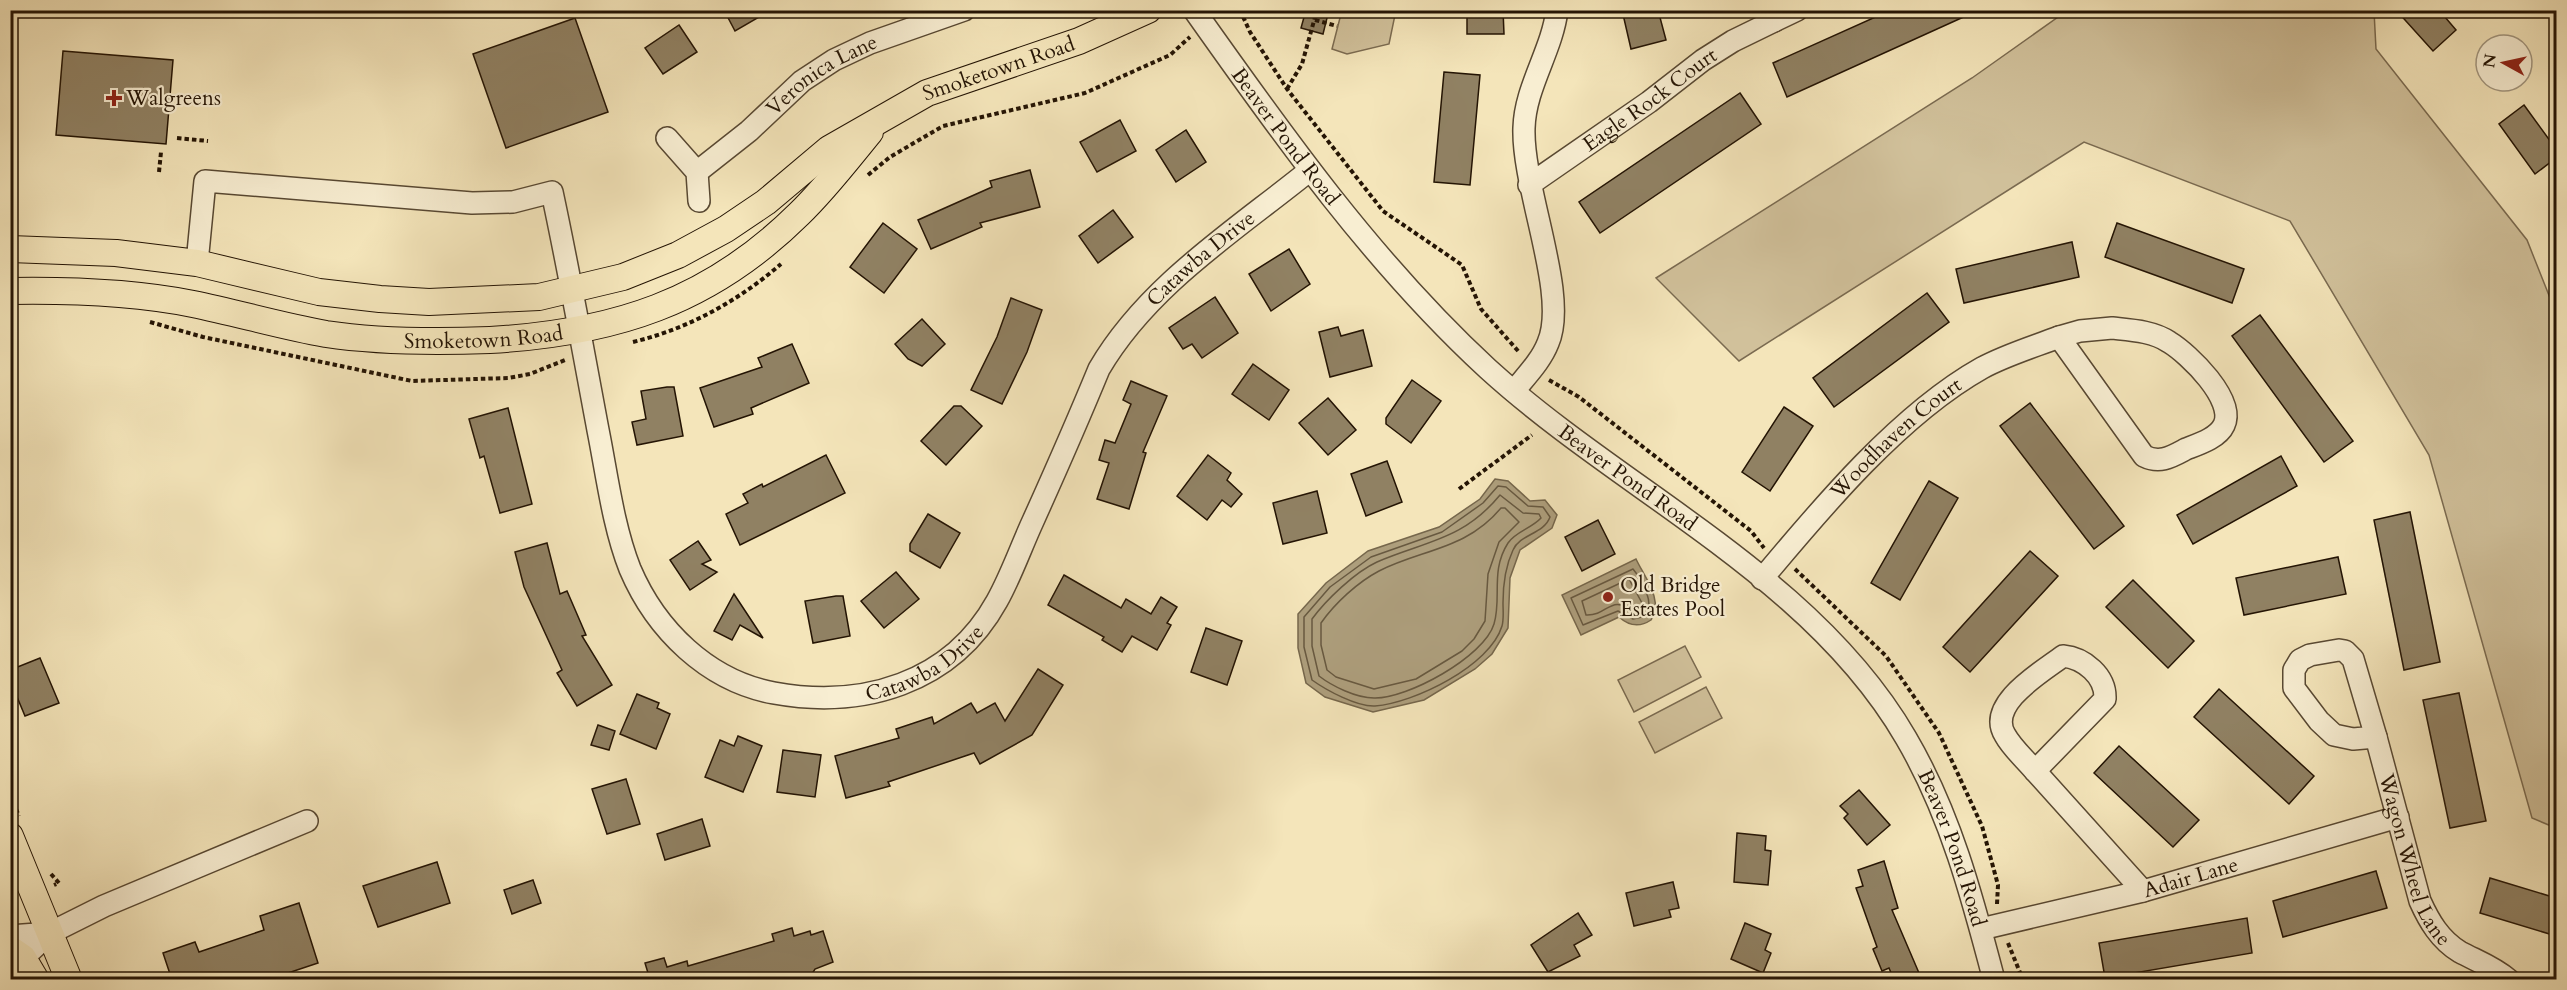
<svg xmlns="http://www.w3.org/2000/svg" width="2567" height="990" viewBox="0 0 2567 990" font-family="Cardo,serif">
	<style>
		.green { fill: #d1c19b; stroke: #7a6a50; stroke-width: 1.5 }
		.water { fill: #ad9e7c; stroke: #76674c; stroke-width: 1.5 }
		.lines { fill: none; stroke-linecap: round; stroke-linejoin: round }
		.shore { stroke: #685940; stroke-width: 1.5 }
		.building { fill: #908163; stroke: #241404; stroke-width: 1.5 }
		.minor-casing { stroke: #584832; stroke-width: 24 }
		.major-casing { stroke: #241404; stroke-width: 28 }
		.path { stroke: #241404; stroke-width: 4; stroke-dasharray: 4.5 3; stroke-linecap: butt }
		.minor { stroke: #f8eed2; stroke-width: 21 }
		.major { stroke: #f4e5ba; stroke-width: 26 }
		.poi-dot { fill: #8f2418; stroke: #f8eed2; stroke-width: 2 }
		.labels { text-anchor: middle; stroke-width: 4.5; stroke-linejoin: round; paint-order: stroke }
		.street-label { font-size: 21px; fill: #241404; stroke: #f8eed2 }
		.poi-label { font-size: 21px; fill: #241404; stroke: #f8eed2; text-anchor: start }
	</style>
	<rect width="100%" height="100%" fill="#f4e5ba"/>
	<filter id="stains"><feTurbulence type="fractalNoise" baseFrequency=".00333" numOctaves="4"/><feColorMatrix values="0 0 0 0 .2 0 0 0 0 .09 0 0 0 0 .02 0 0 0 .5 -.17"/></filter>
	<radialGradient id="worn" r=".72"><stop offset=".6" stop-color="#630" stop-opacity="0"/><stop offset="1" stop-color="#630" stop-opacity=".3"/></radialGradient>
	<g class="green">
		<polygon points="1342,10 1395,15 1389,44 1347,54 1332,49"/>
		<polygon points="2068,10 2374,11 2376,49 2527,240 2556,313 2556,828 2532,818 2429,455 2290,221 2084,142 1739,361 1656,278 1972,78"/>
		<polygon points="1685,646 1701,677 1634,712 1618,680"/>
		<polygon points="1706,687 1722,718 1655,753 1639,722"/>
	</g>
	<g class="water">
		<polygon points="1495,479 1508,481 1530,501 1545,500 1557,515 1552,528 1520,550 1510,578 1508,628 1492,654 1475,669 1424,700 1373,712 1325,697 1306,683 1298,648 1298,614 1326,583 1368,551 1439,527 1480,499"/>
		<path d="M1636,559C1645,578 1664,601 1651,620C1639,628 1629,626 1619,617L1581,635L1562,595Z"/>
	</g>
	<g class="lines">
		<g class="shore">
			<path d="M1498,486L1506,487L1528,506L1543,507L1550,517C1544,534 1520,534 1513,550C1505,567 1503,584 1503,603C1503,610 1504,619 1502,626C1490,666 1414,703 1375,706C1357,707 1326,690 1312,680L1304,647V617L1330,587L1371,557L1442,532L1483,503Z"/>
			<path d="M1500,495L1523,513L1539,514L1541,518C1532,528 1515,532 1508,543C1490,571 1502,598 1494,624C1484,657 1407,699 1374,698C1356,698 1332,686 1319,676L1312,646V619C1326,600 1355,572 1377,562C1426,541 1463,540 1500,495Z"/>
			<path d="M1501,508H1505L1519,522L1499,542L1488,574L1485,621L1474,639L1462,651L1416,679L1374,689L1336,677L1327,670L1321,645V623C1335,603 1358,582 1379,571C1422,549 1466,550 1501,508Z"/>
			<path d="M1633,569C1642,580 1655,603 1646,616L1633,619L1618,611L1583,625L1571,598Z"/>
			<path d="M1629,579L1642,603L1641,611L1635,612C1609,593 1609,616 1586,615L1582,601Z"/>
		</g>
	</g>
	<g class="building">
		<polygon points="724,10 771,10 735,31"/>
		<polygon points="1306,10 1329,10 1323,34 1301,28"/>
		<polygon points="1467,10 1503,10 1504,34 1467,34"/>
		<polygon points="1622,10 1658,10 1666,40 1631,49"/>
		<polygon points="1891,10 1979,10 1787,97 1773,63"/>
		<polygon points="2396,10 2439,10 2456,30 2433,51"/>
		<polygon points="575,18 608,112 506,148 473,54"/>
		<polygon points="679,25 697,52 663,74 645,48"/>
		<polygon points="63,51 173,60 166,144 56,135"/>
		<polygon points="1444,72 1480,75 1470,185 1434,182"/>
		<polygon points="1740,93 1761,124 1600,233 1579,202"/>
		<polygon points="2524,105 2556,149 2556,158 2535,174 2499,124"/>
		<polygon points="1120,120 1136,151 1097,172 1080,142"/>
		<polygon points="1186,130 1206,162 1176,182 1156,150"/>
		<polygon points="1030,170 1040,207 980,223 982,227 931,249 918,220 992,187 990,181"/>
		<polygon points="1113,210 1133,237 1098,263 1079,236"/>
		<polygon points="883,223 917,249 884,293 850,267"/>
		<polygon points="2117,223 2244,269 2232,303 2105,257"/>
		<polygon points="2072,242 2079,277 1964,303 1956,269"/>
		<polygon points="1289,249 1310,284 1271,311 1249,274"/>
		<polygon points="1927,293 1949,322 1834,407 1813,378"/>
		<polygon points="1215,297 1238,333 1202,358 1192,344 1183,349 1169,328"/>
		<polygon points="1011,298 1042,310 1027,352 1002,404 971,390 997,337"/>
		<polygon points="2260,315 2353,441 2324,462 2232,336"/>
		<polygon points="922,319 945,344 922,366 908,359 895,344"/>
		<polygon points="1338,327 1341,336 1363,330 1372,366 1330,377 1319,332"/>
		<polygon points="792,344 809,383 751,408 753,414 714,427 700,388 762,367 758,358"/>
		<polygon points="1253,364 1289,390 1269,420 1232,394"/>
		<polygon points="1412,380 1441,401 1411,443 1386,424 1386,418"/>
		<polygon points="1131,381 1167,396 1143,452 1146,453 1129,509 1097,499 1109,463 1099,460 1105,440 1115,443 1131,404 1123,400"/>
		<polygon points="667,387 674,387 683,436 637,445 632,422 646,419 641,391"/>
		<polygon points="1328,398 1356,430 1328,455 1299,423"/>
		<polygon points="2030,403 2124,526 2094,549 2000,426"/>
		<polygon points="954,406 961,406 982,426 946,465 921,441"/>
		<polygon points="1784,407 1813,426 1770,491 1742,472"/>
		<polygon points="508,408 532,504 500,513 484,456 480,458 469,419"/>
		<polygon points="826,455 845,493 740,545 726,514 748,503 743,494 762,484 763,487"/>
		<polygon points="1208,455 1231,473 1227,480 1242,494 1231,507 1222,500 1207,520 1177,496"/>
		<polygon points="2281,456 2297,486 2193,544 2177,515"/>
		<polygon points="1387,461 1402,502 1366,516 1351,474"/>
		<polygon points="1929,481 1958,498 1900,600 1871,583"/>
		<polygon points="1317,491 1327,533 1283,544 1273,503"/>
		<polygon points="2410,512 2440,662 2404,670 2374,520"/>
		<polygon points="928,514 960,533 940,568 910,551 910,544"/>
		<polygon points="1598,520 1615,554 1582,571 1565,537"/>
		<polygon points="698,541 711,560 702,564 717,572 690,590 670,560"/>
		<polygon points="547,543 560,594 567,591 586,635 582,636 612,685 577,706 557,673 562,670 524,587 515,552"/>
		<polygon points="2030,551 2058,576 1970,672 1943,647"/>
		<polygon points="2338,557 2346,594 2244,615 2236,578"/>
		<polygon points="896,572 919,599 884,628 861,601"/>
		<polygon points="1064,575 1121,608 1126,599 1151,614 1161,597 1177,607 1167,623 1171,625 1157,650 1132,636 1122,652 1102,640 1104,637 1048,605"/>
		<polygon points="2133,580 2194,641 2168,668 2106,607"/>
		<polygon points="734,594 763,638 740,625 732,640 714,631"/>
		<polygon points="836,596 843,596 850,636 813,643 805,601"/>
		<polygon points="1206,628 1242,641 1227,685 1191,672"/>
		<polygon points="40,658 59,703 25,716 10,680 10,670"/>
		<polygon points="1038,669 1063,685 1032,735 980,764 974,753 888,782 890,786 846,798 835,756 899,738 896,729 932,717 934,724 971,703 977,713 995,703 1005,721"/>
		<polygon points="2219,689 2314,776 2289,804 2194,717"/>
		<polygon points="2459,693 2486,821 2450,828 2423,700"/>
		<polygon points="637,694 659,703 657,708 670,714 656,749 620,734"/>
		<polygon points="598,725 615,731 609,750 591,745"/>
		<polygon points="738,736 762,746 743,792 705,777 720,740 734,746"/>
		<polygon points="2119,746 2199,820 2173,847 2094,773"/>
		<polygon points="783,750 821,755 815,797 777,792"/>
		<polygon points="626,779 640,824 607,834 592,789"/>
		<polygon points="1859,790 1890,825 1867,845 1844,818 1848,814 1840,806"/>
		<polygon points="702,819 710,846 665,860 657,834"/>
		<polygon points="1737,833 1766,836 1765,850 1771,851 1768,885 1734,882"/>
		<polygon points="1884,861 1898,908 1892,910 1922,980 1894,980 1889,968 1882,971 1873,949 1877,947 1856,888 1863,886 1858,870"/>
		<polygon points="437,862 450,903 378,927 363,886"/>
		<polygon points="2376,871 2387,908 2283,937 2273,901"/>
		<polygon points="2490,878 2556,898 2556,936 2480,913"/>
		<polygon points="533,880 541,903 512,914 504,890"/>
		<polygon points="1673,882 1679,908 1669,910 1671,917 1634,926 1626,893"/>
		<polygon points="299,903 318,963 267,980 172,980 163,953 195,942 199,952 264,930 260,916"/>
		<polygon points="1578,913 1592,935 1574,945 1580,956 1548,972 1531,945"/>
		<polygon points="2247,918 2252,953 2105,978 2099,943"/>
		<polygon points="1745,923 1771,934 1765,950 1771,953 1763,973 1731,959"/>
		<polygon points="792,928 794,936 810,931 811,935 823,931 833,962 815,969 812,974 795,980 642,980 641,975 648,973 645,963 664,958 667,967 687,961 688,966 774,941 772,934"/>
	</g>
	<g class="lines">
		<defs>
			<g id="minor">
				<path id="s1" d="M1194,10C1283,136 1374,264 1488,369C1623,492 1812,576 1906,738C1950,813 1972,896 1994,980"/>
				<polyline points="1770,10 1774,21 1797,10"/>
				<polyline points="667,138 697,172 699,201"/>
				<path id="s2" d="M697,172L749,131L802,81L834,60L870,43L964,10"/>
				<path id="s3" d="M1529,185L1649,102L1703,60L1733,41L1774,21"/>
				<path id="s4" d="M197,263L205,181L472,203L513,202L552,192C569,271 583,350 598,430C607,475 613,526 630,569C656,630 708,681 774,693C862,709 951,684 997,601C1011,576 1021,547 1033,521C1056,470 1078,420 1099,369C1148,285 1236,230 1310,170"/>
				<path d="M2112,328C2130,330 2153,331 2169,342C2189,354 2236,400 2224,425C2218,438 2199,444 2186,449C2171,457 2160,464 2144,456L2059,337L2080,331Z"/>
				<path d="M1514,391C1526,376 1541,361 1548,343C1569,295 1522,189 1524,128C1525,87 1552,51 1557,10"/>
				<path id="s5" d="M1762,579C1822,507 1900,414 1982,368C2006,355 2033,347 2059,337"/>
				<polygon points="2339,650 2345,651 2353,659 2376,737 2353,739 2334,735 2319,721 2294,688 2294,670 2300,660 2310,655"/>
				<path d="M2063,656C2084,658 2106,676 2105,699L2035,771C2025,759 2012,748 2005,735C1986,704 2042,672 2063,656Z"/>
				<path id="s6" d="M2376,737L2420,901C2429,921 2440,940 2460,952C2477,961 2494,967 2509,980"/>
				<polyline points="2035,771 2143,891"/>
				<path id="s7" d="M1981,929L2143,891L2398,817"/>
				<polyline points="10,936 50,933"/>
				<polyline points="11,969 50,933 104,906 307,821"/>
			</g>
			<g id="major">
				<path id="s8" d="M10,249L116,253L197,263L319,292L380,299L429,302L539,297L623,277L678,255L726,229L766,202L829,149L927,93L1079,41L1148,10"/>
				<path id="s9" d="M10,291C72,290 133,292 193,304C237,313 281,326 326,334C379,342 436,342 490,340C613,333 709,303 799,214C825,189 847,160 870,132"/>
				<polyline points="10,836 69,980"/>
				<polyline points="10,949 23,958 36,980"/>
				<polyline points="10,975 12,980"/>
			</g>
		</defs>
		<use href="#minor" class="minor-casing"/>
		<use href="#major" class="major-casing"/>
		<g class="path">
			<polyline points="1240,10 1250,32 1287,89 1383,211 1462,265 1481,309 1519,352"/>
			<polyline points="1315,20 1337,26"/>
			<polyline points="1287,89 1302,64 1317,10"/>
			<polyline points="177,138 208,141"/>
			<polyline points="159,172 161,152"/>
			<polyline points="868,175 890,157 943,126 1085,93 1170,55 1190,37"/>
			<polyline points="150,322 203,337 412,381 508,378 530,374 565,360"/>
			<path d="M633,342C688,329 738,301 781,264"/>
			<polyline points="1549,380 1579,397 1751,531 1764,548"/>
			<polyline points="1459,489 1532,435"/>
			<polyline points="1795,569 1886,656 1939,733 1982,826 1998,885 1997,904"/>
			<polyline points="10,795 19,816"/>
			<polyline points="51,874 59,883 54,885"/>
			<polyline points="2008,943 2023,980"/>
		</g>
		<use href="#minor" class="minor"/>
		<use href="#major" class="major"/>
	</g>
	<g class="poi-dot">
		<path d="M111 89h6v6h6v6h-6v6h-6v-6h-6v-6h6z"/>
		<circle cx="1608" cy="597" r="6"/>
	</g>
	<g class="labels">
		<g class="street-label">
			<text dy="7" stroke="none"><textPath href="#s8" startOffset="1053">Smoketown Road</textPath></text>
			<text dy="7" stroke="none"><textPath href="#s2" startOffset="159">Veronica Lane</textPath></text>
			<text dy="7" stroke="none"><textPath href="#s3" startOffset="148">Eagle Rock Court</textPath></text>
			<text dy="7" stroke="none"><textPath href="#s1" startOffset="156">Beaver Pond Road</textPath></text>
			<text dy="7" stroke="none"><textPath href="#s4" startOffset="1678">Catawba Drive</textPath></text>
			<text dy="7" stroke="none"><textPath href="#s9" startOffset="478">Smoketown Road</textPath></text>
			<text dy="7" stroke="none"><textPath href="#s5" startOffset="195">Woodhaven Court</textPath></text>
			<text dy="7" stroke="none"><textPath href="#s1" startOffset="642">Beaver Pond Road</textPath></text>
			<text dy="7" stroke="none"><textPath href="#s4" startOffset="1174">Catawba Drive</textPath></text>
			<text dy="7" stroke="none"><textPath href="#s1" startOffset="1146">Beaver Pond Road</textPath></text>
			<text dy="7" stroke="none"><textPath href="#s6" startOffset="129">Wagon Wheel Lane</textPath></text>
			<text dy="7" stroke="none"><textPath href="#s7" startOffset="216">Adair Lane</textPath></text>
		</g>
		<g class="poi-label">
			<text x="126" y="105">Walgreens</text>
			<text x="1620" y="592">Old Bridge<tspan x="1620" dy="24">Estates Pool</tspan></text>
		</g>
	</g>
	<rect width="2567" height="990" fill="none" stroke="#f4e5ba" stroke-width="36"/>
	<rect x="12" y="12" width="2543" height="966" fill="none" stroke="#241404" stroke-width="3"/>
	<rect x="18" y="18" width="2531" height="954" fill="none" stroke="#241404" stroke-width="1.5"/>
	<g transform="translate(2504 63) rotate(278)"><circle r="28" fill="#f8eed2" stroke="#a39780" stroke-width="1.5"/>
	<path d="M0-4.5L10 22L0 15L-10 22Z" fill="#8f2418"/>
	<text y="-9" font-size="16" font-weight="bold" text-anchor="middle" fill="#241404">N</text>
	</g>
	<rect width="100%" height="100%" filter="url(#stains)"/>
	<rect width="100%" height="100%" fill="url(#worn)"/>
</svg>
